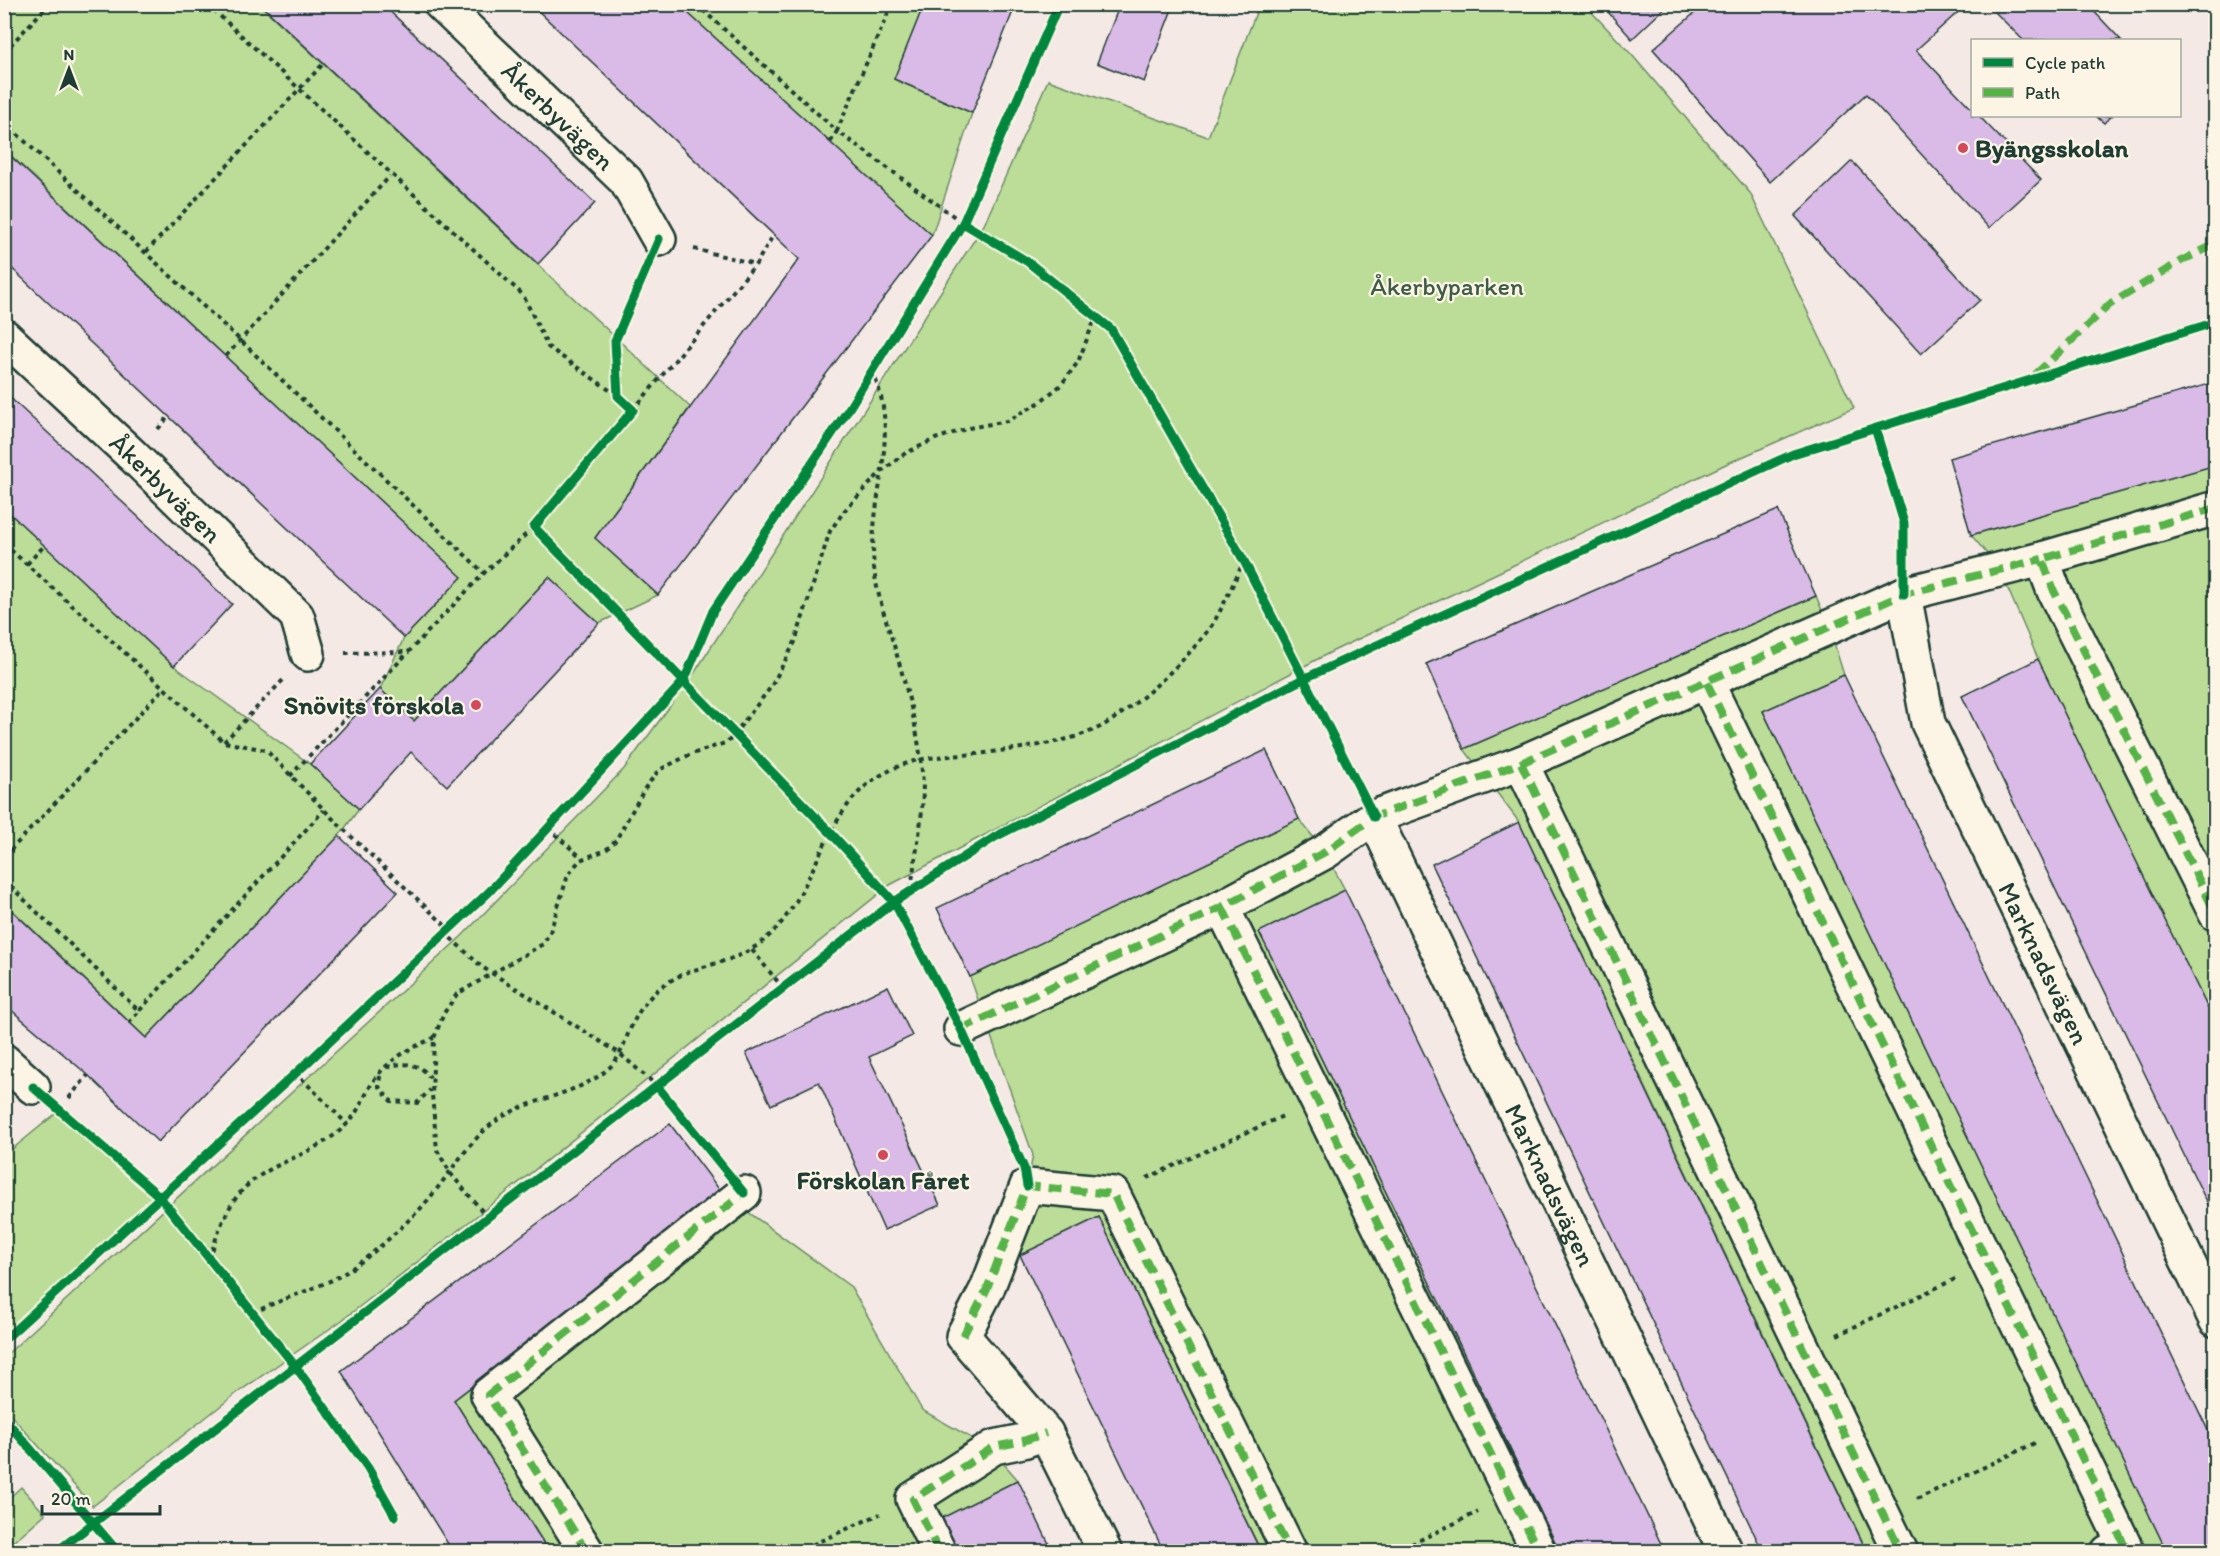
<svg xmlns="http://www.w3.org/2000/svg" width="2220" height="1556" viewBox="0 0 2220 1556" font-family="Itim,sans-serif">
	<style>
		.green { fill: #bbdd97; stroke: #6d8d66; stroke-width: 1.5 }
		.building { fill: #dabae6; stroke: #1f3d34; stroke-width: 1.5 }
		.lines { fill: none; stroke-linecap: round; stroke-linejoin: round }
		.minor-casing { stroke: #1f3d34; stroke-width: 38 }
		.path { stroke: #1f3d34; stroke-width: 4; stroke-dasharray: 4.5 4.5; stroke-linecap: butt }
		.minor { stroke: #fcf5e5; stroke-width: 33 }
		.quiet { stroke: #55b346; stroke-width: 8; stroke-dasharray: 15 8; stroke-linecap: butt }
		.cycleway-casing { stroke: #fcf5e5; stroke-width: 13 }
		.cycleway { stroke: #00873e; stroke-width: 9 }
		.poi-dot { fill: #d1495b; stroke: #fcf5e5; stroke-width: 2 }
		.labels { text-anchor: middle; stroke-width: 4.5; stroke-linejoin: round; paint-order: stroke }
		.street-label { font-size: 26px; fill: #1f3d34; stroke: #fcf5e5 }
		.poi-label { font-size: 26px; font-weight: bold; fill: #1f3d34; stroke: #fcf5e5; text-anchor: start }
		.park-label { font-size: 26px; fill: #3e5d48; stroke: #fcf5e5 }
	</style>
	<rect width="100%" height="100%" fill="#f5e9e5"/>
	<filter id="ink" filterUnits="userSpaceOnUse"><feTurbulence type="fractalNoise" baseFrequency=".0167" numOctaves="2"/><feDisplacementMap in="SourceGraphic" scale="12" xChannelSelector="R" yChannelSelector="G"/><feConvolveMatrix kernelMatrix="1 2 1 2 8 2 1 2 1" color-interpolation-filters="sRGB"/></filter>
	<g filter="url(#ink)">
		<g class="green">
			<polygon points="4,5 260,5 690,407 595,538 658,595 599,623 549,577 414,721 380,689 404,638 461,577 5,150"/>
			<polygon points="678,5 924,5 894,79 972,113 932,235"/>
			<polygon points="1259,5 1585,5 1632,55 1750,193 1854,408 1726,464 1331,652 890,885 496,1201 341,1321 237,1393 93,1506 5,1409 5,1356 462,936 624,769 695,672 984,225 1048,80 1208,137"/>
			<polygon points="2215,465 2215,1025 2038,659 1999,568 1971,535"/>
			<polygon points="4,508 174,666 310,764 359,809 339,836 146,1038 5,903"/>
			<polygon points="1816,596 1829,627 1844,675 1763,711 2167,1551 1867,1551 1519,822 1464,749"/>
			<polygon points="1299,819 1325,852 1345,890 1260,932 1560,1551 1261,1551 1099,1217 1020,1255 1027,1186 1033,1155 970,977"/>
			<polygon points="59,1111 159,1196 5,1340 5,1155"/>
			<polygon points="722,1193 851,1287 922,1410 991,1449 1018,1480 940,1519 956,1551 549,1551 454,1400"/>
			<polygon points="21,1487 45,1514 13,1542 5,1532 5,1502"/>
		</g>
		<g class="building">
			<polygon points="260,4 382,4 595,203 538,264"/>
			<polygon points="531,4 678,4 932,235 658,595 595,538 799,259"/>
			<polygon points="924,4 1016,4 972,113 894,79"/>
			<polygon points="1120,4 1174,4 1144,82 1097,63"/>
			<polygon points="1601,4 1669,4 1632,39"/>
			<polygon points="1705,4 1967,4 1916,50 1972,109 1972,116 1979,116 2041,180 1989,228 1866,94 1770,182 1653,49"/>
			<polygon points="1987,4 2087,4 2121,40 2023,40"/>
			<polygon points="2202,4 2216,4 2216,15 2213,17"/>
			<polygon points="2096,116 2112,116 2104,123"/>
			<polygon points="4,150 462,577 404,638 4,261"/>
			<polygon points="1852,161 1980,300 1921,354 1795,216"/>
			<polygon points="2216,382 2216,465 1971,535 1949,458"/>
			<polygon points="4,392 232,604 174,666 4,508"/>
			<polygon points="1778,510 1816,596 1464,749 1426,664"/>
			<polygon points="549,577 599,623 447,786 411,752 359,809 310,764 380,689 414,721"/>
			<polygon points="2038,659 2216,1025 2216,1221 1962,696"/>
			<polygon points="1844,675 2216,1447 2216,1552 2167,1552 1763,711"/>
			<polygon points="1266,750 1299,819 970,977 937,908"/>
			<polygon points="1519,822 1697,1197 1867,1552 1763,1552 1432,864"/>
			<polygon points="339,836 398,892 158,1142 88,1075 4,1004 4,903 146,1038"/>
			<polygon points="1345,890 1665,1552 1560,1552 1287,988 1259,932"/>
			<polygon points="888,986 912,1036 869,1057 940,1205 884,1230 819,1082 771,1105 746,1053"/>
			<polygon points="670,1124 722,1193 454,1400 549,1552 453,1552 341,1371"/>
			<polygon points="1099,1217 1242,1513 1261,1552 1164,1552 1020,1255"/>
			<polygon points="1018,1480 1053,1552 956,1552 940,1519"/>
		</g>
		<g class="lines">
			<defs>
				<g id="minor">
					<path id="s1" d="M441,4L626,181L659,239"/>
					<path id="s2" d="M4,336L133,456L297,616L308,654"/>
					<polyline points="2216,508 2042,559 2054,591 2216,914"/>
					<path id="s3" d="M1904,594L1928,723L2216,1320"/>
					<polyline points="1707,683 2124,1544 2108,1552"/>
					<polyline points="1521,763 1904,594 2042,559"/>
					<path id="s4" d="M1374,817L1726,1552"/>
					<polyline points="1222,907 1539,1552"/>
					<polyline points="961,1029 1222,907 1325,852 1374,817 1521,763 1901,1552"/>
					<polyline points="4,1061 33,1087"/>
					<polyline points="587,1552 488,1395 744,1193"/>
					<polyline points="939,1552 913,1499 994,1447 1023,1441 1046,1433"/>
					<polyline points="1105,1552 1046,1433 963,1336 987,1289 1027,1186 1113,1194 1290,1552"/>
				</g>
			</defs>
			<use href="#minor" class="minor-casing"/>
			<g class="path">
				<polyline points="207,4 523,295 548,347 618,396"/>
				<polyline points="696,4 837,131 830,143"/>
				<polyline points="892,4 837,131 963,223"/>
				<polyline points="4,52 49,4"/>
				<polyline points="4,122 241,341 484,573 534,527"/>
				<polyline points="694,249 756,264"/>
				<polyline points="146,252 323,64"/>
				<polyline points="645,270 615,341 618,396 633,410 534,527 831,833 894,902 944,997"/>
				<polyline points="226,356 390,176"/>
				<path d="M872,371C903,437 867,500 874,568C877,597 888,625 896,652C907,690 919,733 922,772C926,811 915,852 911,890"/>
				<polyline points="633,410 756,264 774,234"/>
				<polyline points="158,429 169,416"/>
				<polyline points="4,544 224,742 266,750 337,823 448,928"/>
				<polyline points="27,564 45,545"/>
				<polyline points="345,653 409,652"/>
				<polyline points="224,742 283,680"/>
				<polyline points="290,776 484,573"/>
				<polyline points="548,828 583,859"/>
				<polyline points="4,857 164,688"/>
				<polyline points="4,880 139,1011 324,810"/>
				<polyline points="444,932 482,967 619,1053 657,1086"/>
				<polyline points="752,950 783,988"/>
				<polyline points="129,1023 139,1011"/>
				<path d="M387,1068C401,1061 422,1063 430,1078"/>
				<polyline points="295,1072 347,1124"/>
				<polyline points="380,1076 379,1087 391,1101 417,1103 430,1090"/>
				<polyline points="69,1098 88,1075"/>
				<polyline points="1147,1178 1285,1115"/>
				<polyline points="488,1218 451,1174 437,1150 432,1095 434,1038 444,1013 457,994 543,944 550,932 568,875 580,860 606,850 616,840 645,788 659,770 689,755 728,742 771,687 795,642 830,531 845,510 880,473 904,454 935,439 969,428 1007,421 1037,404 1061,385 1078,362 1096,316"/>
				<path d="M210,1259C217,1232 228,1201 250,1183C277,1160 316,1154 345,1126C357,1115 364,1097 372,1083C387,1060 410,1048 434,1038"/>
				<path d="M253,1313C279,1300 306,1292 332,1280C361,1266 396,1233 419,1210C445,1183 467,1141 496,1121C531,1096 583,1096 613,1064C620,1056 624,1044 628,1034C637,1013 647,996 667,983C701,960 737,968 772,933C817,888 824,810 878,777C917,753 943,758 985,753C1021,748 1061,744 1094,730C1129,715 1196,652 1215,620C1226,601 1234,581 1244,561"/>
				<polyline points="1837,1335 1955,1279"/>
				<polyline points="1917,1499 2035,1443"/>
				<polyline points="796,1552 880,1514"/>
				<polyline points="1395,1552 1478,1512"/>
			</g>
			<use href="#minor" class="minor"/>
			<g class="quiet">
				<polyline points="2035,375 2109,305 2181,261 2216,244"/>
				<polyline points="2216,508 2042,559 2054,591 2216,914"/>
				<polyline points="1707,683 2124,1544 2108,1552"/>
				<polyline points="1521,763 1904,594 2042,559"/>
				<polyline points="1222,907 1539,1552"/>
				<polyline points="961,1029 1222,907 1325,852 1374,817 1521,763 1901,1552"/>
				<polyline points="963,1336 987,1289 1027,1186 1113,1194 1290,1552"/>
				<polyline points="587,1552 488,1395 744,1193"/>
				<polyline points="939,1552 913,1499 994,1447 1023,1441 1046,1433"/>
			</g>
			<defs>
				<g id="cycleway">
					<polyline points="963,223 1028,262 1111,329 1244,561 1374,817"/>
					<polyline points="659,239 615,341 618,396 633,410 534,527 831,833 894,902 961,1029 1024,1168 1027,1186"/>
					<polyline points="1875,428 1904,523 1904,594"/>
					<polyline points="657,1086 744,1193"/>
					<polyline points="33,1087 159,1196 296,1367 368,1468 395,1516"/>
					<polyline points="4,1340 308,1062 489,892 684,681 713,611 848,410 963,223 1059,4"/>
					<polyline points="4,1418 118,1552"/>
					<polyline points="56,1552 894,902 995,837 1303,679 1793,454 2216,322"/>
				</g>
			</defs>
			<use href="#cycleway" class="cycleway-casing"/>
			<use href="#cycleway" class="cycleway"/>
		</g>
	</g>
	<g class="poi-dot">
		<circle cx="1963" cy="148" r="6"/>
		<circle cx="476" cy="705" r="6"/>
		<circle cx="883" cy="1155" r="6"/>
	</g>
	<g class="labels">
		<g class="street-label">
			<text dy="9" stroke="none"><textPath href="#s1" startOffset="162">Åkerbyvägen</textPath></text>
			<text dy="9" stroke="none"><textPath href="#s2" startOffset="222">Åkerbyvägen</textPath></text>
			<text dy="9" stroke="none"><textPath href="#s3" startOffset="398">Marknadsvägen</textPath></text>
			<text dy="9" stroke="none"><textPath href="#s4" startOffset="408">Marknadsvägen</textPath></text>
		</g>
		<g class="poi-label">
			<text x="1975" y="157">Byängsskolan</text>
			<text x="464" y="714" text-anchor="end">Snövits förskola</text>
			<text x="883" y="1189" text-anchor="middle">Förskolan Fåret</text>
		</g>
		<g class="park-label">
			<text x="1447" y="295">Åkerbyparken</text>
		</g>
	</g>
	<rect width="2220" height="1556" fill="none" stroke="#fcf5e5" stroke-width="24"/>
	<rect x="12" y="12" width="2196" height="1532" fill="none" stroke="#1f3d34" stroke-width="2" filter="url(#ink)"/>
	<rect x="1971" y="39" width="210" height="78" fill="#fcf5e5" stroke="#a4ab9e" stroke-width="1.5"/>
	<rect x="1983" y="58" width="30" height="9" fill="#00873e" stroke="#a4ab9e" stroke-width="1.5"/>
	<text x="2025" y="69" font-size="18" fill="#1f3d34">Cycle path</text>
	<rect x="1983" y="88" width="30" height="9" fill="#55b346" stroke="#a4ab9e" stroke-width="1.5"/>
	<text x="2025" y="99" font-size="18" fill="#1f3d34">Path</text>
	<g transform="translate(69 69)" stroke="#fcf5e5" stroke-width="4.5" paint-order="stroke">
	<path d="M0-4.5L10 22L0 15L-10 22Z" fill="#1f3d34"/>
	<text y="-9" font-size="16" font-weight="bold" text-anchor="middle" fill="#1f3d34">N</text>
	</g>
	<path d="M42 1505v9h118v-9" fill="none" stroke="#1f3d34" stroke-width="3"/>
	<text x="51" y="1505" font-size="18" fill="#1f3d34" stroke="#fcf5e5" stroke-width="4.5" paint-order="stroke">20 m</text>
</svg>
